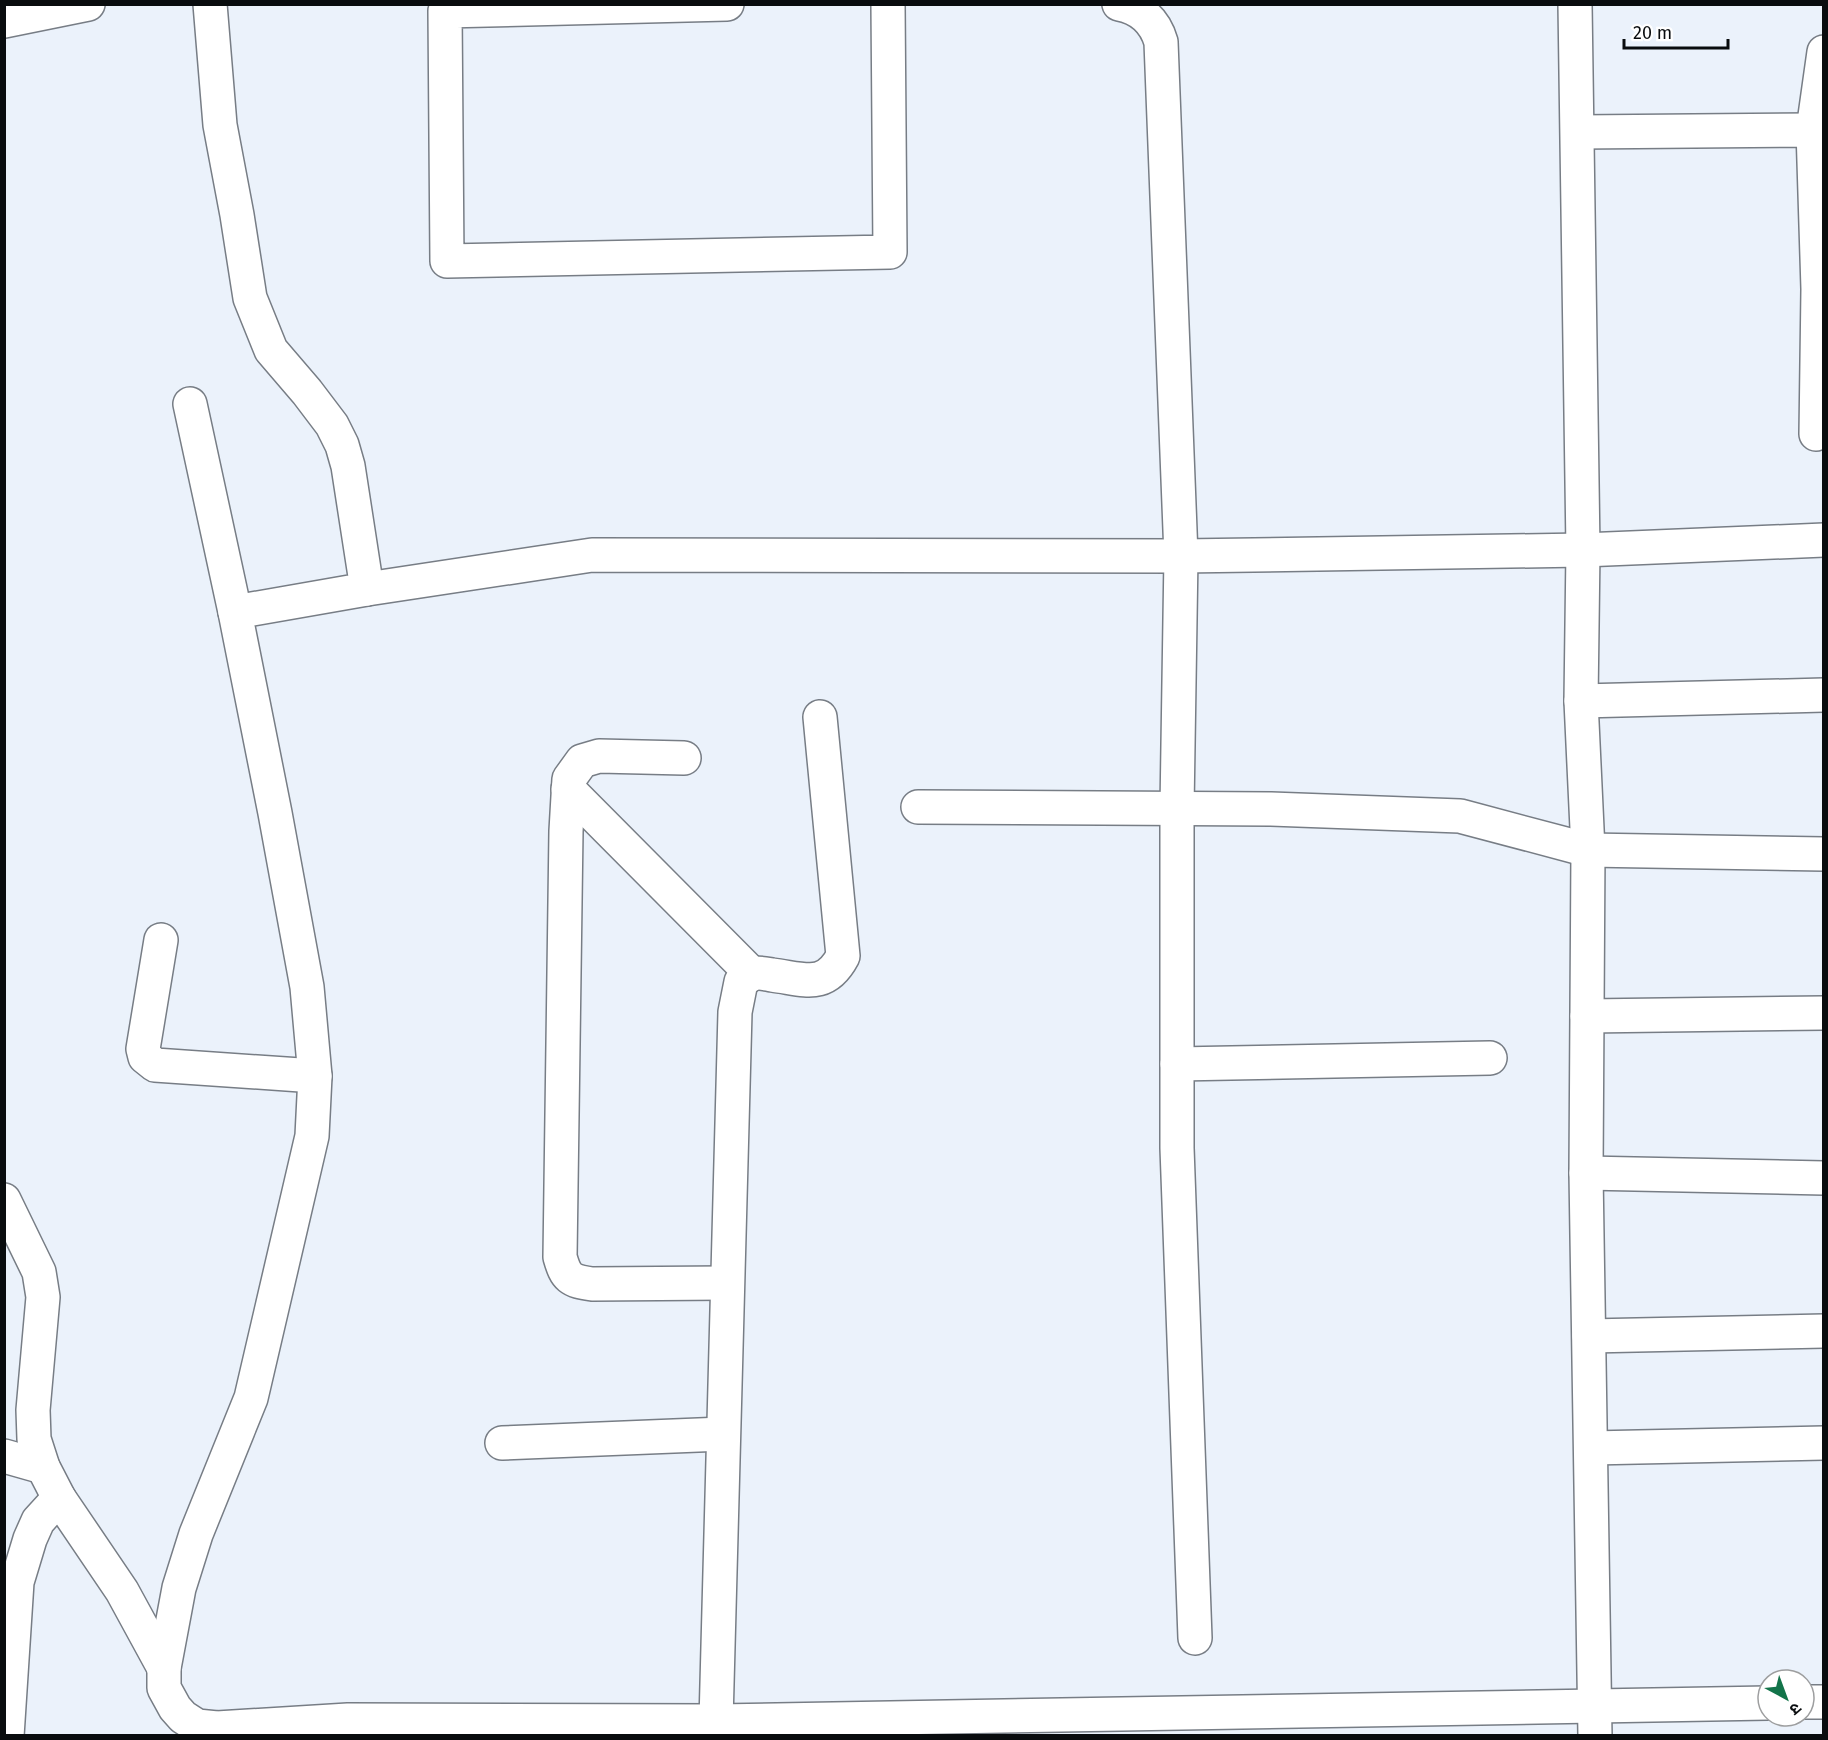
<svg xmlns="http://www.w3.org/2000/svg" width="1828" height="1740" viewBox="0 0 1828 1740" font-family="'Fira Sans','Noto Sans Devanagari',sans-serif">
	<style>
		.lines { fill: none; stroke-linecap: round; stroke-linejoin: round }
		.minor-casing { stroke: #777d85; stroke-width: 36 }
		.minor { stroke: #fff; stroke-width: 33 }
	</style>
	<rect width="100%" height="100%" fill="#ebf2fb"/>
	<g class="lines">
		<defs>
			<g id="minor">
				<polyline points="210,4 220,125 237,215 250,298 271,350 307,392 332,425 342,445 348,466 367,589 235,612"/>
				<polyline points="727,4 445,11 447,261 890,252 888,4"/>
				<path d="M1119,4C1141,8 1155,21 1161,42L1181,556L1177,808V1148L1195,1638"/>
				<polyline points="1575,4 1583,550 1581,701 1588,850 1586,1173 1595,1736"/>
				<polyline points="4,21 88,4"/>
				<polyline points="1813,130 1824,52"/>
				<polyline points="1578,132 1813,130 1818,289 1816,434"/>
				<polyline points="190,404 235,612 275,813 307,987 315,1076 312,1136 251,1398 196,1534 179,1588 164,1668 164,1688 175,1708 183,1717 197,1726 217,1728 348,1720 716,1721 1768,1703"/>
				<polyline points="367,589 592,555 1181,556 1583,550 1824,540"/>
				<polyline points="1581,701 1824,695"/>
				<path d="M684,758L599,756L582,761L569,779L566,831L560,1257C566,1278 570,1281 592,1284L726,1283"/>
				<polyline points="568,789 752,974"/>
				<polyline points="918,807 1271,809 1460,816 1588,850 1824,854"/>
				<polyline points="161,940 143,1049 145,1057 155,1065 315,1076"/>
				<polyline points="1587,1016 1824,1013"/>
				<polyline points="1177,1064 1490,1058"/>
				<polyline points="1586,1173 1824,1178"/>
				<polyline points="4,1200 39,1272 43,1297 33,1410 34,1439 43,1467 59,1498 122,1591 164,1668"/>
				<polyline points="1589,1336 1824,1331"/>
				<polyline points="502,1443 723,1434"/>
				<polyline points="1591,1448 1824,1443"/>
				<polyline points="4,1456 43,1467"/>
				<polyline points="1804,1702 1824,1702"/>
				<path d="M716,1721L735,1012L741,982C744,980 749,975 753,974C759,972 766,974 772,975C805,979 825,990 843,956L820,717"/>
				<polyline points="7,1736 17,1582 30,1539 38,1521 59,1498"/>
			</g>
		</defs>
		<use href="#minor" class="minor-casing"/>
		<use href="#minor" class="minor"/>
	</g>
	<rect width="1828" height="1740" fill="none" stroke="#090c0e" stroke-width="12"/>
	<g transform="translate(1786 1698) rotate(139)"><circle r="28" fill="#ffffff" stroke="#9d9e9f" stroke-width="1.5"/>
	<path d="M0-4.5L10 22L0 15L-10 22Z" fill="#13744a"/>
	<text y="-9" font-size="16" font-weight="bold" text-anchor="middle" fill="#090c0e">उ</text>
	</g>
	<path d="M1624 39v9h104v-9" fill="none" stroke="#090c0e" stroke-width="3"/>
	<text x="1633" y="39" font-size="18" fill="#090c0e" stroke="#ffffff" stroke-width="4.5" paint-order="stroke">20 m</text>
</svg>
